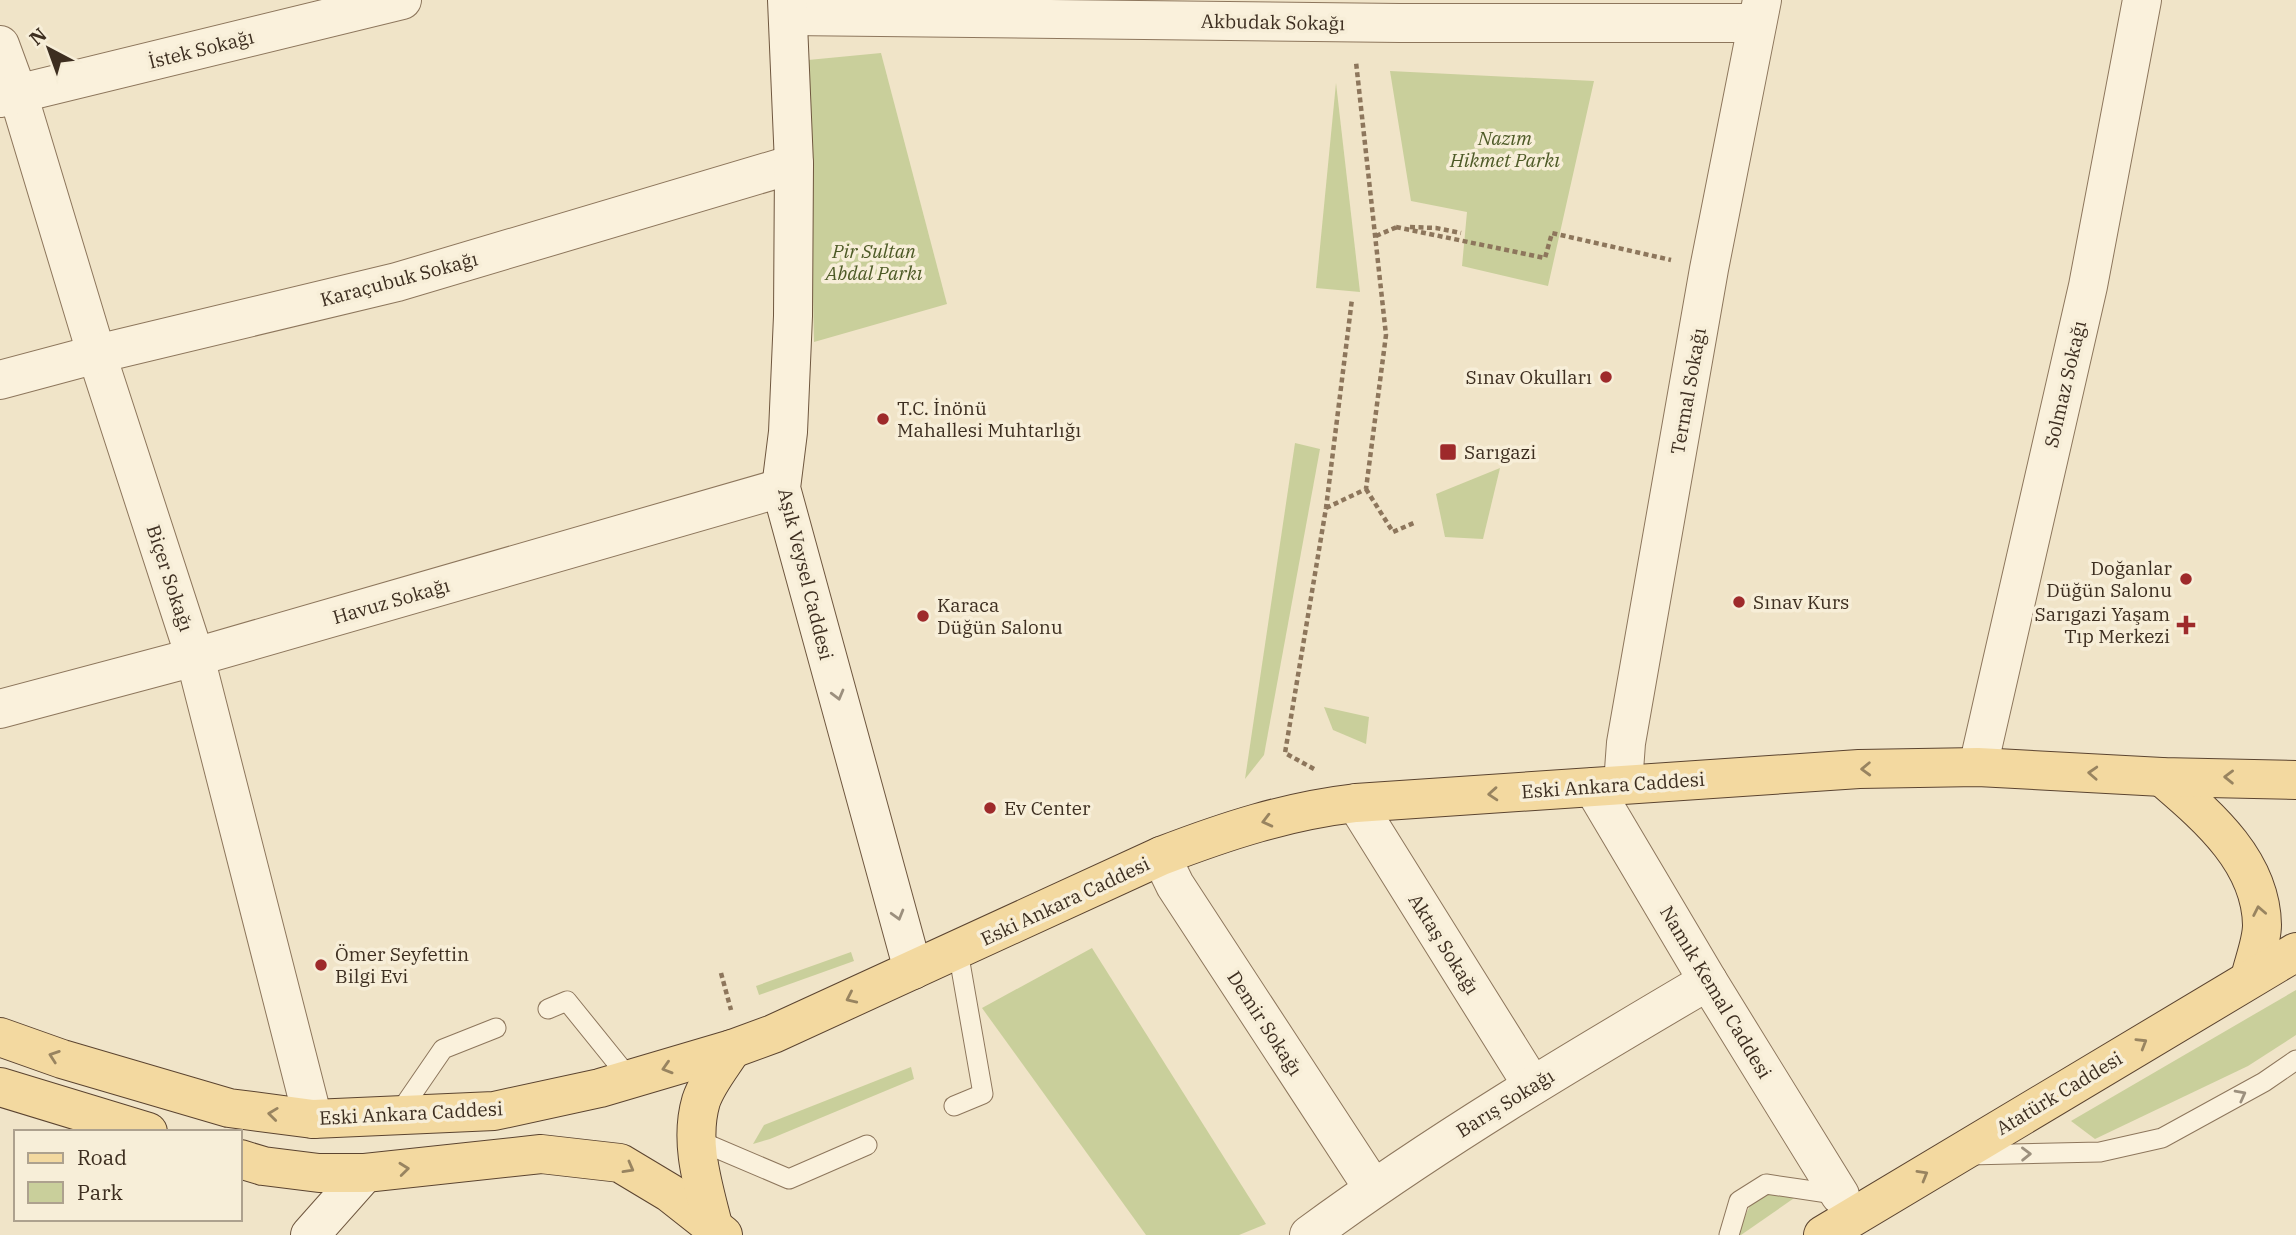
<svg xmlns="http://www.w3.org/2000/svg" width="2296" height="1235" viewBox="0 0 2296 1235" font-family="'IBM Plex Serif',serif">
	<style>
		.green { fill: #c9cf9b }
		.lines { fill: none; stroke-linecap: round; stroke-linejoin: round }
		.lane-casing { stroke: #8d765c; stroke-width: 21 }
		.street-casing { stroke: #8d765c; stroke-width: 40 }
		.secondary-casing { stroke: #6f573f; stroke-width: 40 }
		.primary-casing { stroke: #5b4430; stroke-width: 40 }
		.path { stroke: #8d765c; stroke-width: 4.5; stroke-dasharray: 5 3.5; stroke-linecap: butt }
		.lane { stroke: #faf1dc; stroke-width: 19 }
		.street { stroke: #faf1dc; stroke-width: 38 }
		.secondary { stroke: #faf1dc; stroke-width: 38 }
		.primary { stroke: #f3d9a0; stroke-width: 38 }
		.oneway { stroke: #9c907e }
		.oneway2 { stroke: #988460 }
		.poi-dot { fill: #9e2a2b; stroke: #f7eed8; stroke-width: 2.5 }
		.labels { text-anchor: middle; stroke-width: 7; stroke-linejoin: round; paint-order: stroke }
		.street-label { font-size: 19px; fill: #3d2e20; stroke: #f7eed8 }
		.park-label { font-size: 19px; font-style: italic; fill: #4d5a26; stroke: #f7eed8 }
		.poi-label { font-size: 19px; fill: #3d2e20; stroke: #f7eed8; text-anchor: start }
	</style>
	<rect width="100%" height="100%" fill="#f0e4c8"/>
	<g class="green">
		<polygon points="881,53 947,304 814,342 808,60"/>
		<polygon points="1390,71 1594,81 1548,286 1462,266 1467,212 1411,201"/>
		<polygon points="1336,83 1360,292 1316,288"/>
		<polygon points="1295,443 1320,449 1264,755 1245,779"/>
		<polygon points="1500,468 1483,539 1445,537 1436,494"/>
		<polygon points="1324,707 1369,717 1366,744 1333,730"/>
		<polygon points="1092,948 1266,1224 1239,1235 1146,1235 982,1008"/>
		<polygon points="851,952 854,961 759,995 756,986"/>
		<polygon points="2296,990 2296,1035 2248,1066 2095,1139 2071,1121"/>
		<polygon points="911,1067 914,1079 770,1139 753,1144 764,1125"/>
		<polygon points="1800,1194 1741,1235 1736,1235 1755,1195"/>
	</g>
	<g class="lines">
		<defs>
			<g id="lane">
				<polyline points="548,1009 567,1001 630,1079"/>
				<polyline points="954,1106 983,1094 958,951"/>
				<polyline points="397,1116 443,1049 496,1028"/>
				<polyline points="695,1139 789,1179 867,1145"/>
				<polyline points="1969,1155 2100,1152 2162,1138 2264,1082 2296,1060"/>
				<polyline points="1729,1235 1739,1201 1766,1184 1841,1195"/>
			</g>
			<g id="street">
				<polyline points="789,16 1400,23 1757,23"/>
				<polyline points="0,45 18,94 94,346 195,657 313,1119"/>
				<polyline points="0,98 402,0"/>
				<polyline points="0,380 97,354 397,282 794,164"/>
				<polyline points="0,709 195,657 781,488"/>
				<polyline points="1978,767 2088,286 2142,0"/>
				<polyline points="1623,784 1626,743 1709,269 1762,0"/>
				<polyline points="1593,787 1708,981 1840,1195"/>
				<polyline points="1356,803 1532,1085"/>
				<polyline points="1161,856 1175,885 1373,1188"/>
				<path d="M1309,1235C1437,1141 1572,1061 1708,981"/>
			</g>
			<g id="secondary">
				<polyline points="787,0 794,164 793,316 788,432 781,488 913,970"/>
				<polyline points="310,1235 365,1173"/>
			</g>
			<g id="primary">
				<path d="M2162,777C2206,815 2261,860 2262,925C2262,941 2254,961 2250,978"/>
				<path d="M0,1037L62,1059L229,1108L313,1119L494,1111L600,1088L732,1049L773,1034L1161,856C1226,831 1287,811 1356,803L1859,769L1978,767L2162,777L2296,780"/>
				<polyline points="0,1087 148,1132"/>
				<polyline points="240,1159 263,1166 319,1173 365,1173 541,1154 620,1163 670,1193 723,1235"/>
				<path d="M713,1225C703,1185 689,1142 701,1101C707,1083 722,1065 732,1049"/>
				<polyline points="1823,1235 2296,952"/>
			</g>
		</defs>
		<use href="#lane" class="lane-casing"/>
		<use href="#street" class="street-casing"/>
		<use href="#secondary" class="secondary-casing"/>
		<use href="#primary" class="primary-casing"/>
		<g class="path">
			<polyline points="1396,227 1545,258 1552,233 1671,260"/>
			<polyline points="1410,227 1436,228 1461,233"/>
			<polyline points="1376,236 1397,227"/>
			<polyline points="1366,489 1393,532 1416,522"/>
			<polyline points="1326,508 1366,489 1386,335 1356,62"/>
			<polyline points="1314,769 1285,753 1326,508 1352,299"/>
			<polyline points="721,973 731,1010"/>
		</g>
		<use href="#lane" class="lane"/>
		<use href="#street" class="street"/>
		<use href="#secondary" class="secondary"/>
		<use href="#primary" class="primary"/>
	</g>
	<defs><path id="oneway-chevron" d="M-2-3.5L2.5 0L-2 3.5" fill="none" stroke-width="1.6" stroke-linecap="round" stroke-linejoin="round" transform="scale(1.75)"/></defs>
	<g class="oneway">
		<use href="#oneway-chevron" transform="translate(838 695) rotate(75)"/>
		<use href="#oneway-chevron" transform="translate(898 915) rotate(74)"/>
		<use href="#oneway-chevron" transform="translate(2241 1095) rotate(-28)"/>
		<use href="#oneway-chevron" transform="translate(2026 1154) rotate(-1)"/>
	</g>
	<g class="oneway2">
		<use href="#oneway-chevron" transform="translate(1866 769) rotate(178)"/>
		<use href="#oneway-chevron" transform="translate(2093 773) rotate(-177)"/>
		<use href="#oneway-chevron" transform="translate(2229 777) rotate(-179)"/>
		<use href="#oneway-chevron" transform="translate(1493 794) rotate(176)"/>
		<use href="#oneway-chevron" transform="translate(1267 821) rotate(166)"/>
		<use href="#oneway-chevron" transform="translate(2259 911) rotate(-101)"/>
		<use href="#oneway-chevron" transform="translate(851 998) rotate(155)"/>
		<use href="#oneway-chevron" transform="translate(2142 1043) rotate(-31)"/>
		<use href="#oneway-chevron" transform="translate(54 1056) rotate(-161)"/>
		<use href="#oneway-chevron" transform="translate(667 1068) rotate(163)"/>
		<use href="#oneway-chevron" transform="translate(273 1114) rotate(-173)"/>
		<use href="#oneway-chevron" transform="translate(629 1168) rotate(29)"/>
		<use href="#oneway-chevron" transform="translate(404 1169) rotate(-6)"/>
		<use href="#oneway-chevron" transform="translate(1923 1175) rotate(-30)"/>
	</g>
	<g class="poi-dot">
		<circle cx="1606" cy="377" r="7"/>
		<circle cx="883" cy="419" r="7"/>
		<rect x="1439" y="443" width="18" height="18" rx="3.5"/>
		<circle cx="2186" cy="579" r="7"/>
		<circle cx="1739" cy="602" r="7"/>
		<circle cx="923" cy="616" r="7"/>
		<path d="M2182.5 614.5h7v7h7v7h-7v7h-7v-7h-7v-7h7z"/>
		<circle cx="990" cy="808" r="7"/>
		<circle cx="321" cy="965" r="7"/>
	</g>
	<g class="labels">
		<g class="street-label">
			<text transform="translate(1273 22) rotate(1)" y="7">Akbudak Sokağı</text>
			<text transform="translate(201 49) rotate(-14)" y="7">İstek Sokağı</text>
			<text transform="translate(399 279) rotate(-15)" y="7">Karaçubuk Sokağı</text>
			<text transform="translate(2065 384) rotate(-77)" y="7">Solmaz Sokağı</text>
			<text transform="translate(1688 391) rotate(-80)" y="7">Termal Sokağı</text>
			<text transform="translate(806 574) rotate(76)" y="7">Aşık Veysel Caddesi</text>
			<text transform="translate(170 578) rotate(72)" y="7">Biçer Sokağı</text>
			<text transform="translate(391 601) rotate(-16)" y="7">Havuz Sokağı</text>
			<text transform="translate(1613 785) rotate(-4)" y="7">Eski Ankara Caddesi</text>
			<text transform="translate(1065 901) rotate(-25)" y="7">Eski Ankara Caddesi</text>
			<text transform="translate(1444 944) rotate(58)" y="7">Aktaş Sokağı</text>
			<text transform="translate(1716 992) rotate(59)" y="7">Namık Kemal Caddesi</text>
			<text transform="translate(1265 1023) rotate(57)" y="7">Demir Sokağı</text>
			<text transform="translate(2059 1093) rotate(-31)" y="7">Atatürk Caddesi</text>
			<text transform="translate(1505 1103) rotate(-32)" y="7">Barış Sokağı</text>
			<text transform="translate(411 1113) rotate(-3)" y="7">Eski Ankara Caddesi</text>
		</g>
		<g class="park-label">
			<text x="1505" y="145">Nazım<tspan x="1505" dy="22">Hikmet Parkı</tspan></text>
			<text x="874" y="258">Pir Sultan<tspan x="874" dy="22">Abdal Parkı</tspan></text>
		</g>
		<g class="poi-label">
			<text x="1592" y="384" text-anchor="end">Sınav Okulları</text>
			<text x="897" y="415">T.C. İnönü<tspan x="897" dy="22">Mahallesi Muhtarlığı</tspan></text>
			<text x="1464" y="459">Sarıgazi</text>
			<text x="2172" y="575" text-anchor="end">Doğanlar<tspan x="2172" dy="22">Düğün Salonu</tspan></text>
			<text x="1753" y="609">Sınav Kurs</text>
			<text x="937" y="612">Karaca<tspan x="937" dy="22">Düğün Salonu</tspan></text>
			<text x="2170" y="621" text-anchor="end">Sarıgazi Yaşam<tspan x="2170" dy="22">Tıp Merkezi</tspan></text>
			<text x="1004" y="815">Ev Center</text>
			<text x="335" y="961">Ömer Seyfettin<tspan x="335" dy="22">Bilgi Evi</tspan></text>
		</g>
	</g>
	<rect x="14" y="1130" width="228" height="91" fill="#f7eed8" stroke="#ada18e" stroke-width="2"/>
	<rect x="28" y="1153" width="35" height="10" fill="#f3d9a0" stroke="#ada18e" stroke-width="2"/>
	<text x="77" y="1165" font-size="21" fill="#3d2e20">Road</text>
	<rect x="28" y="1182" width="35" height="21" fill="#c9cf9b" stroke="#ada18e" stroke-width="2"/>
	<text x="77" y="1200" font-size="21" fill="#3d2e20">Park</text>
	<g transform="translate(49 49) rotate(319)" stroke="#f7eed8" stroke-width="5" paint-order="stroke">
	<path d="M0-5L12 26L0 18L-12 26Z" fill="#3d2e20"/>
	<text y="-10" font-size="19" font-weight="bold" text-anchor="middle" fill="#3d2e20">N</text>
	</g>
</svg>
